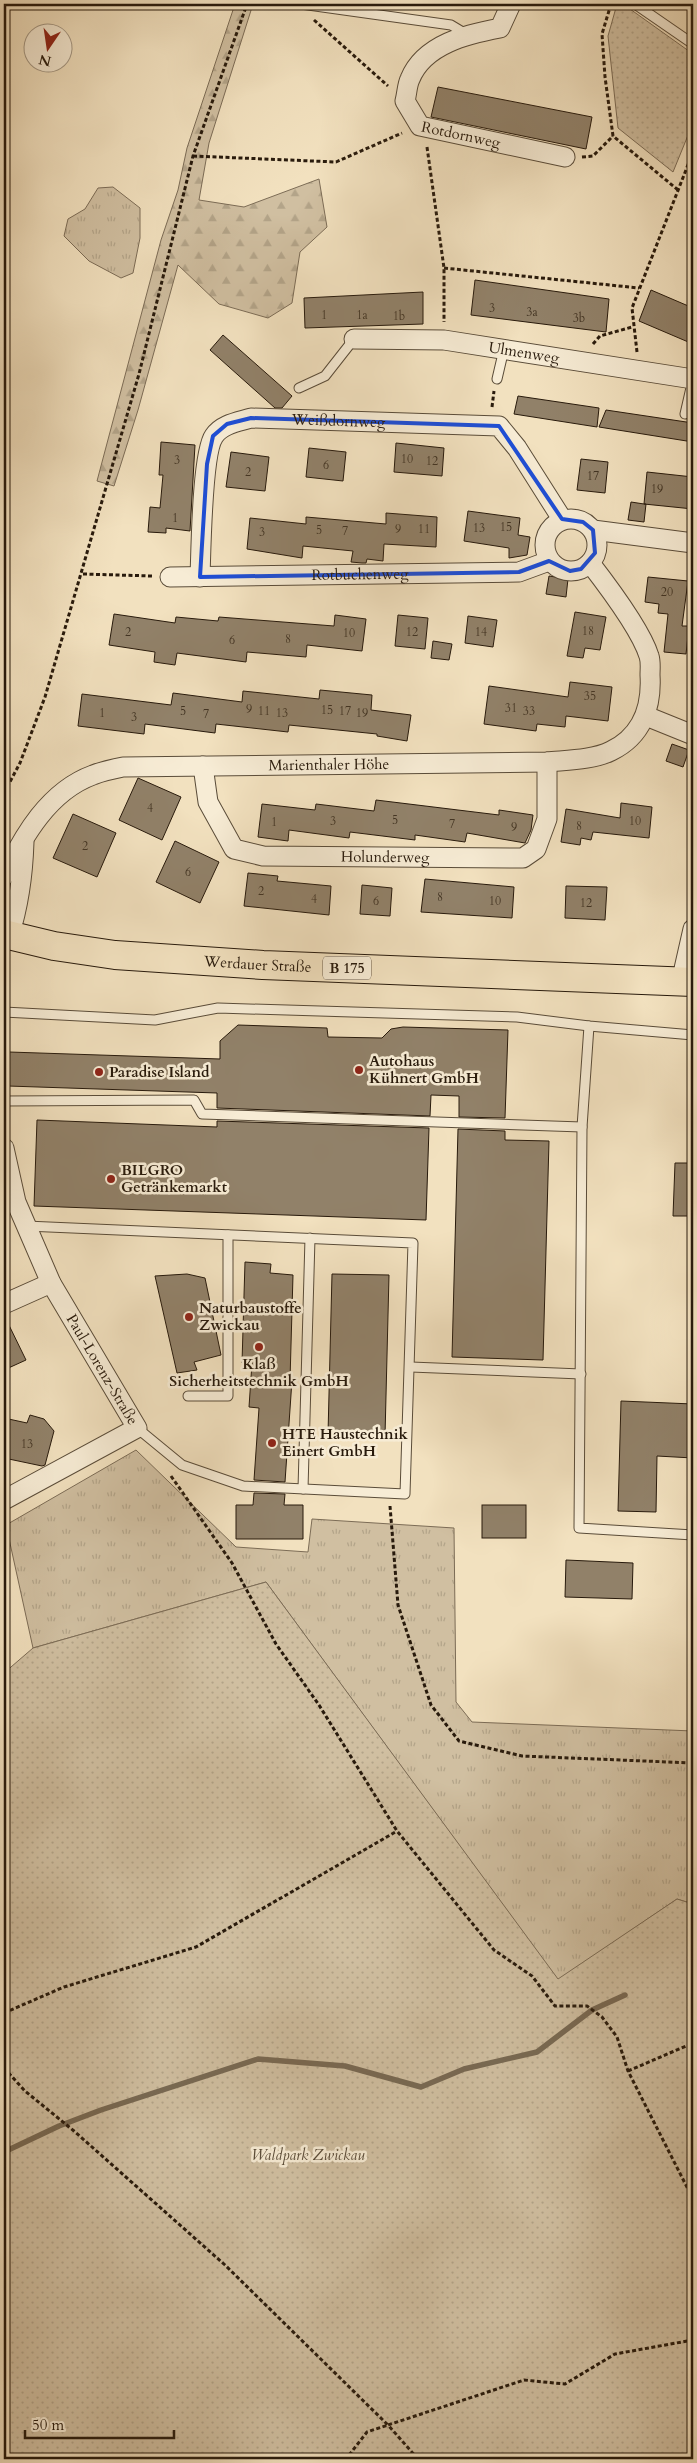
<svg xmlns="http://www.w3.org/2000/svg" width="697" height="2463" viewBox="0 0 697 2463" font-family="Cardo,serif">
	<style>
		.grass { fill: url(#grass-tufts); stroke: #7c6c56 }
		.forest { fill: url(#forest-firs); stroke: #7c6c56 }
		.park { fill: url(#park-dots); stroke: #7c6c56 }
		.lines { fill: none; stroke-linecap: round; stroke-linejoin: round }
		.stream { stroke: #786953; stroke-width: 5.5 }
		.building { fill: #918169; stroke: #281a0c }
		.service-casing { stroke: #5a4c39; stroke-width: 11 }
		.minor-casing { stroke: #5a4c39; stroke-width: 21 }
		.primary-casing { stroke: #281a0c; stroke-width: 30 }
		.path { stroke: #281a0c; stroke-width: 3; stroke-dasharray: 4 2.5; stroke-linecap: butt }
		.service { stroke: #f7ecd5; stroke-width: 9 }
		.minor { stroke: #f7ecd5; stroke-width: 19 }
		.primary { stroke: #f2e1bf; stroke-width: 28 }
		.marked { fill: none; stroke: #1d4ed8; stroke-width: 4; stroke-linejoin: round }
		.poi-dot { fill: #8f2418; stroke: #f7ecd5; stroke-width: 2 }
		.labels { text-anchor: middle; stroke-width: 5; stroke-linejoin: round; paint-order: stroke }
		.number-label { font-size: 12px; fill: #423423 }
		.shield { fill: #f7ecd5; stroke: #665948; stroke-width: 1 }
		.shield-label { font-size: 14px; font-weight: bold; fill: #281a0c }
		.street-label { font-size: 15px; fill: #281a0c; stroke: #f7ecd5 }
		.poi-label { font-size: 15px; font-weight: bold; fill: #281a0c; stroke: #f7ecd5; text-anchor: start }
		.park-label { font-size: 15px; font-style: italic; fill: #5a4c39; stroke: #f7ecd5 }
	</style>
	<defs>
		<pattern id="grass-tufts" width="24" height="20" patternUnits="userSpaceOnUse" patternTransform="scale(1.25)"><rect width="24" height="20" fill="#d0bfa1"/><path d="M3 7l-1-3M5 7V3M7 7l1-3M15 17l-1-3M17 17v-4M19 17l1-3" fill="none" stroke="#b3a489"/></pattern>
		<pattern id="forest-firs" width="22" height="20" patternUnits="userSpaceOnUse" patternTransform="scale(1.25)"><rect width="22" height="20" fill="#d0bfa1"/><path d="M5 1l3.5 6h-7zM16 11l3.5 6h-7z" fill="#b3a489"/></pattern>
		<pattern id="park-dots" width="8" height="8" patternUnits="userSpaceOnUse" patternTransform="scale(1.25)"><rect width="8" height="8" fill="#d0bfa1"/><path d="M2 2h.1M6 6h.1" fill="none" stroke="#b3a489" stroke-width="1.8" stroke-linecap="round"/></pattern>
	</defs>
	<rect width="100%" height="100%" fill="#f2e1bf"/>
	<filter id="stains"><feTurbulence type="fractalNoise" baseFrequency=".004" numOctaves="4"/><feColorMatrix values="0 0 0 0 .2 0 0 0 0 .09 0 0 0 0 .02 0 0 0 .5 -.17"/></filter>
	<radialGradient id="worn" r=".72"><stop offset=".6" stop-color="#630" stop-opacity="0"/><stop offset="1" stop-color="#630" stop-opacity=".3"/></radialGradient>
	<g class="grass">
		<polygon points="113,187 140,208 140,238 133,273 121,278 89,261 64,236 68,219 85,209 98,188"/>
		<polygon points="136,1450 236,1547 308,1552 312,1519 454,1528 456,1702 472,1722 693,1731 693,1904 677,1899 558,1980 266,1582 33,1648 6,1525"/>
	</g>
	<polygon class="forest" points="235,4 253,4 209,143 199,200 244,207 319,179 327,227 300,252 292,303 268,318 219,304 178,265 138,410 114,486 97,481 161,240 178,190 187,148"/>
	<g class="park">
		<polygon points="617,4 623,4 693,54 693,123 673,172 618,128 608,36"/>
		<polygon points="266,1582 558,1979 677,1899 693,1904 693,2459 4,2459 4,1673 33,1648"/>
	</g>
	<g class="lines">
		<polyline class="stream" points="4,2152 59,2126 101,2110 258,2059 345,2066 421,2087 464,2069 537,2052 592,2010 625,1995"/>
	</g>
	<g class="building">
		<polygon points="438,87 592,117 586,149 431,117"/>
		<polygon points="475,280 609,299 606,332 471,315"/>
		<polygon points="651,290 693,308 693,344 639,321"/>
		<polygon points="423,292 423,324 305,328 304,298"/>
		<polygon points="223,335 292,396 282,408 275,408 210,350"/>
		<polygon points="518,396 599,408 597,427 514,414"/>
		<polygon points="606,410 693,423 693,442 599,427"/>
		<polygon points="161,442 195,445 190,531 166,528 166,533 148,532 150,507 160,508 163,475 159,475"/>
		<polygon points="396,443 444,448 442,476 394,472"/>
		<polygon points="309,448 346,452 343,481 306,477"/>
		<polygon points="231,452 269,457 265,491 226,487"/>
		<polygon points="581,459 608,462 605,493 577,490"/>
		<polygon points="647,472 693,477 693,509 644,504 646,504 644,522 628,520 631,502 644,504"/>
		<polygon points="468,511 520,518 518,535 530,537 527,555 509,558 509,548 464,541"/>
		<polygon points="386,513 437,517 436,547 384,544 383,561 367,559 366,563 362,563 351,562 353,551 303,546 302,558 247,549 250,518 306,524 306,517 386,524"/>
		<polygon points="549,576 568,579 566,597 546,594"/>
		<polygon points="648,577 688,581 682,626 689,626 686,654 664,652 668,614 658,613 659,604 645,602"/>
		<polygon points="575,612 606,617 600,650 585,648 583,658 567,656"/>
		<polygon points="114,614 175,623 176,617 218,621 219,617 334,626 335,615 366,619 362,651 307,645 306,657 247,652 246,662 177,653 175,665 154,662 155,652 109,645"/>
		<polygon points="398,615 428,618 425,649 395,646"/>
		<polygon points="468,616 497,620 493,647 465,643"/>
		<polygon points="433,641 452,644 449,660 431,658"/>
		<polygon points="570,682 612,687 608,721 566,716 565,727 537,724 536,731 484,724 489,686 568,697"/>
		<polygon points="320,690 372,695 371,710 411,715 407,741 377,736 377,734 289,725 288,732 216,724 215,733 145,724 144,734 78,726 82,694 171,705 173,693 242,702 243,691 319,699"/>
		<polygon points="672,744 689,750 683,767 666,761"/>
		<polygon points="138,778 181,797 162,840 119,820"/>
		<polygon points="376,800 499,815 499,810 533,815 531,830 525,843 467,833 465,842 415,835 415,840 350,832 349,838 289,830 288,841 258,837 262,804 315,810 316,804 374,811"/>
		<polygon points="621,803 652,807 649,838 593,832 591,840 581,838 580,845 561,842 566,809 620,818"/>
		<polygon points="73,814 116,833 97,877 53,858"/>
		<polygon points="175,841 219,862 200,903 156,882"/>
		<polygon points="248,873 278,876 277,881 331,886 329,915 244,906"/>
		<polygon points="425,879 514,887 512,918 421,912"/>
		<polygon points="362,885 392,888 390,916 360,914"/>
		<polygon points="566,886 607,887 605,920 565,918"/>
		<polygon points="238,1025 327,1028 328,1037 382,1038 391,1029 403,1027 508,1030 505,1118 459,1117 459,1096 431,1095 430,1116 217,1108 217,1093 8,1086 9,1052 220,1059 220,1041"/>
		<polygon points="37,1120 217,1127 217,1121 429,1128 426,1220 34,1206"/>
		<polygon points="458,1129 505,1131 505,1140 549,1141 543,1360 452,1357"/>
		<polygon points="675,1163 693,1163 693,1216 673,1216"/>
		<polygon points="245,1262 271,1264 270,1273 293,1275 290,1380 292,1380 285,1482 254,1480 259,1408 249,1407 252,1363 242,1363"/>
		<polygon points="187,1274 205,1278 221,1355 194,1362 197,1370 177,1373 155,1276"/>
		<polygon points="332,1274 389,1275 385,1436 328,1434"/>
		<polygon points="4,1315 26,1360 4,1370"/>
		<polygon points="621,1401 693,1404 693,1458 657,1456 656,1512 618,1511"/>
		<polygon points="30,1415 44,1419 54,1431 45,1465 42,1466 4,1458 4,1418 27,1423"/>
		<polygon points="254,1493 285,1494 284,1505 303,1505 303,1539 236,1539 236,1505 253,1505"/>
		<rect x="482" y="1505" width="44" height="33"/>
		<polygon points="566,1560 633,1563 632,1599 565,1597"/>
	</g>
	<g class="lines">
		<defs>
			<g id="service">
				<polyline points="301,4 451,25 466,34"/>
				<polyline points="635,4 693,44"/>
				<polyline points="497,379 504,349"/>
				<polyline points="299,388 325,376 354,339"/>
				<polyline points="685,414 693,379"/>
				<polyline points="4,1012 155,1020 218,1008 517,1017 589,1026 693,1035"/>
				<polyline points="589,1026 582,1127 579,1528 693,1535"/>
				<polyline points="4,1101 194,1100 202,1114 582,1127"/>
				<polyline points="26,1226 413,1243 405,1494 243,1486 182,1465 137,1428"/>
				<polyline points="411,1367 581,1374"/>
				<polyline points="188,1396 228,1396 228,1235"/>
				<polyline points="303,1489 310,1238"/>
			</g>
			<g id="minor">
				<path id="s1" d="M511,4L500,28C468,34 424,44 410,79C407,85 407,94 405,101L420,126L565,157"/>
				<path id="s2" d="M354,339L444,340L693,379"/>
				<circle cx="571" cy="545" r="26"/>
				<polyline points="593,530 693,543"/>
				<path id="s3" d="M170,577L519,572L549,561"/>
				<path id="s4" d="M200,577C201,551 202,453 214,436C222,424 238,422 251,418L499,426L517,448L562,519"/>
				<polyline points="646,716 693,735"/>
				<path id="s5" d="M203,766L208,802L234,849L263,856L523,858L536,849L547,819V762"/>
				<path id="s6" d="M4,876C23,836 49,791 93,775C103,771 113,769 123,767L547,762C567,760 593,760 611,751C642,736 652,707 650,675C650,669 651,662 649,656C641,630 607,585 590,563"/>
				<path d="M9,936C19,905 23,874 24,842"/>
				<polyline points="681,982 693,929"/>
				<path id="s7" d="M4,1148L16,1202L51,1283L137,1428L4,1500"/>
				<polyline points="4,1304 51,1283"/>
			</g>
			<g id="primary">
				<path id="s8" d="M4,934L54,946L115,955L263,965L693,982"/>
			</g>
		</defs>
		<use href="#service" class="service-casing"/>
		<use href="#minor" class="minor-casing"/>
		<use href="#primary" class="primary-casing"/>
		<g class="path">
			<polyline points="611,4 602,34 605,77 613,136 678,190"/>
			<polyline points="314,20 388,86"/>
			<polyline points="427,147 444,268 444,322"/>
			<polyline points="193,156 336,162 402,133"/>
			<polyline points="582,157 593,156 613,136"/>
			<polyline points="444,268 639,288"/>
			<polyline points="593,344 600,336 632,327"/>
			<polyline points="637,352 632,308 693,152"/>
			<polyline points="492,407 494,391"/>
			<polyline points="83,574 152,576"/>
			<polyline points="4,793 20,763 45,697 139,374 193,156 247,4"/>
			<polyline points="171,1476 232,1563 276,1644 319,1705 397,1831 494,1950 532,1976 555,2006 587,2006 602,2017 617,2037 628,2071 693,2199"/>
			<polyline points="390,1506 398,1605 431,1705 459,1741 522,1756 693,1763"/>
			<polyline points="4,2013 64,1987 196,1947 397,1831"/>
			<polyline points="4,2068 25,2091 74,2131 225,2265 388,2425 367,2432 346,2459"/>
			<polyline points="628,2071 693,2043"/>
			<polyline points="418,2459 388,2425 524,2380 565,2384 615,2354 693,2340"/>
		</g>
		<use href="#service" class="service"/>
		<use href="#minor" class="minor"/>
		<use href="#primary" class="primary"/>
	</g>
	<path class="marked" d="M251,418L499,426L562,519L583,522L593,530L595,553L581,569L570,571L549,561L519,572L200,577L207,464L213,436L227,424Z"/>
	<g class="poi-dot">
		<circle cx="359" cy="1070" r="5"/>
		<circle cx="99" cy="1072" r="5"/>
		<circle cx="111" cy="1179" r="5"/>
		<circle cx="189" cy="1317" r="5"/>
		<circle cx="259" cy="1347" r="5"/>
		<circle cx="272" cy="1443" r="5"/>
	</g>
	<g class="labels">
		<g class="number-label">
			<text x="492" y="312">3</text>
			<text x="532" y="316">3a</text>
			<text x="324" y="319">1</text>
			<text x="362" y="319">1a</text>
			<text x="399" y="320">1b</text>
			<text x="579" y="322">3b</text>
			<text x="407" y="463">10</text>
			<text x="177" y="464">3</text>
			<text x="432" y="465">12</text>
			<text x="326" y="469">6</text>
			<text x="248" y="476">2</text>
			<text x="593" y="480">17</text>
			<text x="657" y="493">19</text>
			<text x="175" y="522">1</text>
			<text x="506" y="531">15</text>
			<text x="479" y="532">13</text>
			<text x="398" y="533">9</text>
			<text x="424" y="533">11</text>
			<text x="319" y="534">5</text>
			<text x="345" y="535">7</text>
			<text x="262" y="536">3</text>
			<text x="667" y="596">20</text>
			<text x="588" y="635">18</text>
			<text x="128" y="636">2</text>
			<text x="412" y="636">12</text>
			<text x="481" y="636">14</text>
			<text x="349" y="637">10</text>
			<text x="288" y="643">8</text>
			<text x="232" y="644">6</text>
			<text x="590" y="700">35</text>
			<text x="511" y="712">31</text>
			<text x="249" y="713">9</text>
			<text x="327" y="714">15</text>
			<text x="183" y="715">5</text>
			<text x="264" y="715">11</text>
			<text x="345" y="715">17</text>
			<text x="529" y="715">33</text>
			<text x="102" y="717">1</text>
			<text x="282" y="717">13</text>
			<text x="362" y="717">19</text>
			<text x="206" y="718">7</text>
			<text x="134" y="721">3</text>
			<text x="150" y="812">4</text>
			<text x="395" y="824">5</text>
			<text x="333" y="825">3</text>
			<text x="635" y="825">10</text>
			<text x="274" y="826">1</text>
			<text x="452" y="828">7</text>
			<text x="579" y="830">8</text>
			<text x="514" y="831">9</text>
			<text x="85" y="850">2</text>
			<text x="188" y="876">6</text>
			<text x="261" y="895">2</text>
			<text x="440" y="901">8</text>
			<text x="314" y="903">4</text>
			<text x="376" y="905">6</text>
			<text x="495" y="905">10</text>
			<text x="586" y="907">12</text>
			<text x="27" y="1448">13</text>
		</g>
		<rect class="shield" x="323" y="956.5" width="48" height="23" rx="4"/>
		<g class="shield-label">
			<text x="347" y="973">B 175</text>
		</g>
		<g class="street-label">
			<text dy="5" stroke="none"><textPath href="#s1" startOffset="228">Rotdornweg</textPath></text>
			<text dy="5" stroke="none"><textPath href="#s2" startOffset="171">Ulmenweg</textPath></text>
			<text dy="5" stroke="none"><textPath href="#s4" startOffset="272">Weißdornweg</textPath></text>
			<text dy="5" stroke="none"><textPath href="#s3" startOffset="190">Rotbuchenweg</textPath></text>
			<text dy="5" stroke="none"><textPath href="#s6" startOffset="375">Marienthaler Höhe</textPath></text>
			<text dy="5" stroke="none"><textPath href="#s5" startOffset="242">Holunderweg</textPath></text>
			<text dy="5" stroke="none"><textPath href="#s8" startOffset="256">Werdauer Straße</textPath></text>
			<text dy="5" stroke="none"><textPath href="#s7" startOffset="244">Paul-Lorenz-Straße</textPath></text>
		</g>
		<g class="poi-label">
			<text x="369" y="1066">Autohaus<tspan x="369" dy="17">Kühnert GmbH</tspan></text>
			<text x="109" y="1077">Paradise Island</text>
			<text x="121" y="1175">BILGRO<tspan x="121" dy="17">Getränkemarkt</tspan></text>
			<text x="199" y="1313">Naturbaustoffe<tspan x="199" dy="17">Zwickau</tspan></text>
			<text x="259" y="1369" text-anchor="middle">Klaß<tspan x="259" dy="17">Sicherheitstechnik GmbH</tspan></text>
			<text x="282" y="1439">HTE Haustechnik<tspan x="282" dy="17">Einert GmbH</tspan></text>
		</g>
		<g class="park-label">
			<text x="308" y="2160">Waldpark Zwickau</text>
		</g>
	</g>
	<rect width="697" height="2463" fill="none" stroke="#f2e1bf" stroke-width="20"/>
	<rect x="5" y="5" width="687" height="2453" fill="none" stroke="#281a0c" stroke-width="2.5"/>
	<rect x="10" y="10" width="677" height="2443" fill="none" stroke="#281a0c"/>
	<g transform="translate(48 48) rotate(193)"><circle r="24" fill="#f7ecd5" stroke="#a49885"/>
	<path d="M0-4L9 19L0 12L-9 19Z" fill="#8f2418"/>
	<text y="-8" font-size="14" font-weight="bold" text-anchor="middle" fill="#281a0c">N</text>
	</g>
	<path d="M25 2430v8h149v-8" fill="none" stroke="#281a0c" stroke-width="2.5"/>
	<text x="32" y="2430" font-size="15" fill="#281a0c" stroke="#f7ecd5" stroke-width="4" paint-order="stroke">50 m</text>
	<rect width="100%" height="100%" filter="url(#stains)"/>
	<rect width="100%" height="100%" fill="url(#worn)"/>
</svg>
